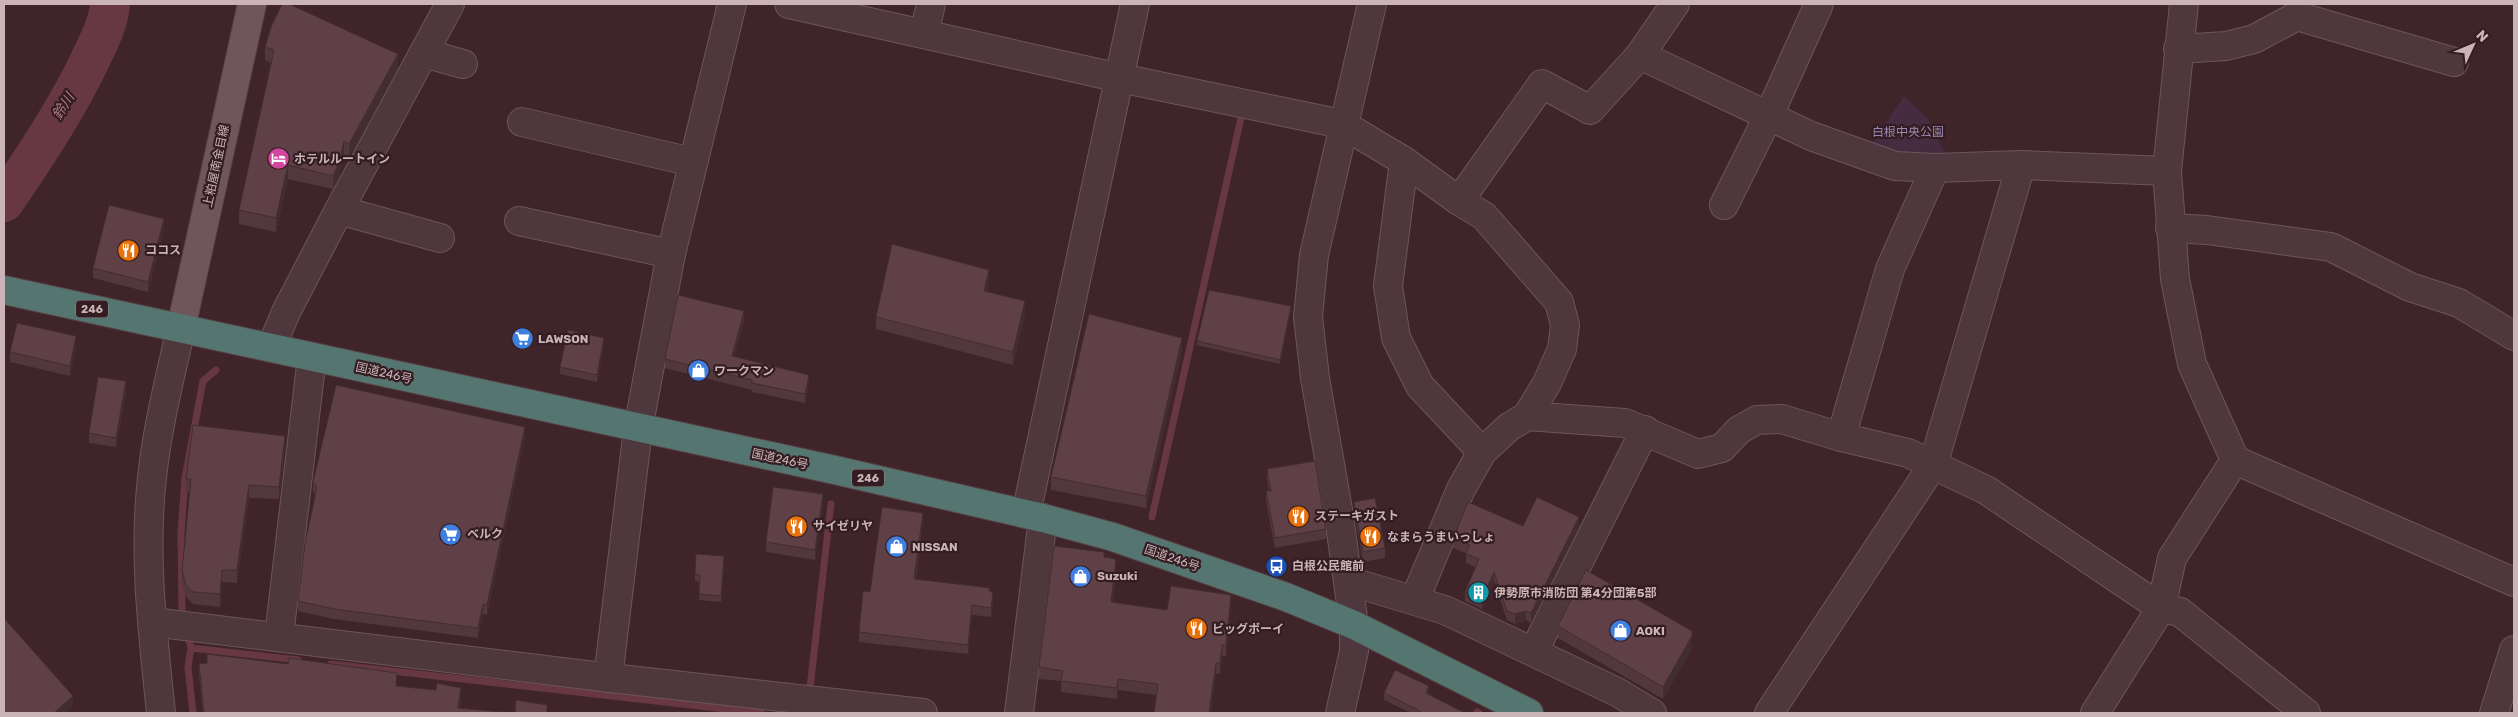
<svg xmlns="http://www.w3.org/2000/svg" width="2518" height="717" viewBox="0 0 2518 717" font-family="Rubik,'Noto Sans JP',sans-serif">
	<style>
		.green { fill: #452c40 }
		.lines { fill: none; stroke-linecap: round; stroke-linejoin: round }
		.stream { stroke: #673841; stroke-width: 7 }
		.river { stroke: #673841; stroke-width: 40 }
		.minor-casing { stroke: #6d565b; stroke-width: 30 }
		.major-casing { stroke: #584146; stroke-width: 30 }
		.highway-casing { stroke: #574045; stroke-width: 30 }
		.minor { stroke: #4f383d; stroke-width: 28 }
		.major { stroke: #6f565b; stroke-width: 28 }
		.highway { stroke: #557570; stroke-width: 28 }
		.wall { fill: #52373c }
		.shaded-wall { fill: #422d31 }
		.building { fill: #5f4046; stroke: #422d31 }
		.labels { text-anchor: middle; stroke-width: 4.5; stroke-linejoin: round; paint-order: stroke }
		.shield { fill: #341d22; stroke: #9d878b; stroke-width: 1 }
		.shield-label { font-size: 11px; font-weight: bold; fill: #cab4b8 }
		.park-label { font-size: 12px; fill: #9989b0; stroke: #341d22 }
		.poi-label { font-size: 12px; font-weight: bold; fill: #cab4b8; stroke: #341d22; text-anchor: start }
		.street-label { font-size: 12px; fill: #cab4b8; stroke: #341d22 }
		.water-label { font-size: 14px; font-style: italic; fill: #b27c87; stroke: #341d22 }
	</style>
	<rect width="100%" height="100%" fill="#3f242a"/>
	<polygon class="green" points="1904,96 1928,119 1944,152 1951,160 1896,154 1870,147"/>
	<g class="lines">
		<g class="stream">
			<polyline points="1152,517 1241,118"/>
			<polyline points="182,615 181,533 185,478 203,381 216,370"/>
			<polyline points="189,641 191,648 188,667 193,713"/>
			<polyline points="191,648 298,660"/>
			<polyline points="331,664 761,713"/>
			<polyline points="810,688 831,504"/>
			<polyline points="1477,712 1479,713"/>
		</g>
		<path class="river" d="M4,202C36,155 67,109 91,58C99,41 109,22 110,4"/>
		<defs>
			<g id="minor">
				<polyline points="789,4 1120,78 1342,124 1404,161 1459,201 1484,216 1559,302 1565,325 1562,349 1547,383 1527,416 1509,427 1482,452 1461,489 1415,599"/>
				<polyline points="924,34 931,4"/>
				<polyline points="2178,49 2226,46 2254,39 2297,16 2454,62"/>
				<polyline points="424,53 463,64"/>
				<polyline points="1640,55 1811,136 1895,166 1935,168 2021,165 2167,171"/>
				<polyline points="522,122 692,162"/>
				<polyline points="1404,161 1388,286 1396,338 1420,386 1482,452"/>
				<polyline points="1459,201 1542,84 1590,110 1640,55 1675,4"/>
				<polyline points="1724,205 1769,115 1819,4"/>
				<polyline points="339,210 440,238"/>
				<polyline points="519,221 671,254"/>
				<polyline points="2170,228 2207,230 2331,247 2410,287 2459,303 2514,336"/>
				<polyline points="271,348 286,312 339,210 450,4"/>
				<polyline points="1527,416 1625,423 1698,454 1722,448 1739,430 1757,420 1782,419 1841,437 1908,453 1986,490 2161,608 2180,612 2306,713"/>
				<polyline points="1841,437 1890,269 1935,168"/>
				<polyline points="2235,460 2514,582"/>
				<polyline points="1026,514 1135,4"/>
				<polyline points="1349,581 1445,610 1617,692 1652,713"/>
				<polyline points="152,622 611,678 923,713"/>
				<polyline points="279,636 312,357"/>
				<polyline points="1534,651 1645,430"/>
				<polyline points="608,678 638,429 671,254 732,4"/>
				<path d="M161,713C153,635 143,556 152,478C157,428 170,378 181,328"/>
				<polyline points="1019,713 1043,518"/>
				<polyline points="1340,713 1354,651 1354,625 1338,510 1315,378 1308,317 1314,255 1372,4"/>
				<polyline points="1769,713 1933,465 2021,165"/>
				<polyline points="2095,713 2161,608 2172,558 2235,460 2192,364 2175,279 2167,171 2184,4"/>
				<polyline points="2494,713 2514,650"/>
			</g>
			<polyline id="major" points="181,328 252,4"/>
			<polyline id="highway" points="4,290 835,470 1043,518 1113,537 1286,597 1354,625 1529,713"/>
		</defs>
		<use href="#minor" class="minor-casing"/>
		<use href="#major" class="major-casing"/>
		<use href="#highway" class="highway-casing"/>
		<use href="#minor" class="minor"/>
		<use href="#major" class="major"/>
		<use href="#highway" class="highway"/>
	</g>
	<g class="wall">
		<polygon points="265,47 398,68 349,158 344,155 339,177 333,189 288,179 276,232 239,224 239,210 271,63 265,60"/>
		<polygon points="164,229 148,292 93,278 93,268"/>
		<polygon points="989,282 987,292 1025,314 1013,365 876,329 876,317"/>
		<polygon points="1291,310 1280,364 1197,345 1197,341"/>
		<polygon points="744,320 734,356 809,384 805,403 752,392 752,390 665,368 665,359"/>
		<polygon points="604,345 597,382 560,374 560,367"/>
		<polygon points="76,346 70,376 10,362 10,352"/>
		<polygon points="1182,350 1146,508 1051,490 1051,477"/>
		<polygon points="126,391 116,447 89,443 89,433"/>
		<polygon points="525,437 487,615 483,614 478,638 334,619 298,611 298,601 315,495 313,492 313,482"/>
		<polygon points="285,448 279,499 249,498 237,583 222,582 220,607 193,604 186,597 182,584 182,571 190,492 186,492 186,479"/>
		<polygon points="1267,469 1326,529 1326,539 1275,548 1266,501 1266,491 1269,491 1267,479"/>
		<polygon points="1354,502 1385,548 1385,558 1363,562 1354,511"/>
		<polygon points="823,504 815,560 766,552 766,542"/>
		<polygon points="923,522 916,579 990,591 993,602 991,617 972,615 968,654 859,642 859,632 870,592"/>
		<polygon points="1523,526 1579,527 1531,623 1526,620 1515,624 1507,620 1494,581 1482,609 1465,601 1465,592 1475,567 1466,563 1466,553 1453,548 1453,538"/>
		<polygon points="1104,557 1116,570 1113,603 1167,610 1231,606 1226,656 1222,656 1220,674 1216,674 1211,713 1154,713 1157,695 1118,690 1117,699 1061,692 1061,681 1039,679 1039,667"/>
		<polygon points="724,563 721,602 699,600 700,582 695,581 695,574"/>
		<polygon points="1558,626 1692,648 1663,699 1558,638"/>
		<polygon points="199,664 397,686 461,697 460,708 514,713 203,713 199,674"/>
		<polygon points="1384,693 1429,693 1428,694 1463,713 1411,713 1384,700"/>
	</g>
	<g class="shaded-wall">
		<polygon points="398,54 398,68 349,158 349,144"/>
		<polygon points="344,141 344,155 339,177 333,189 333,176"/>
		<polygon points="288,165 288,179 276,232 276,218"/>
		<polygon points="164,219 164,229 148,292 148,282"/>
		<polygon points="989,270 989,282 984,303 984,291"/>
		<polygon points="1025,301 1025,314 1013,365 1013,352"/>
		<polygon points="1291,306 1291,310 1280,364 1280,360"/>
		<polygon points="744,311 744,320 732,365 732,356"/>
		<polygon points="76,336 76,346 70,376 70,366"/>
		<polygon points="604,338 604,345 597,382 597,375"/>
		<polygon points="1182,338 1182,350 1146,508 1146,496"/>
		<polygon points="809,375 809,384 805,403 805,394"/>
		<polygon points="126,381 126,391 116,447 116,438"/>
		<polygon points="525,427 525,437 487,615 487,605"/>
		<polygon points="285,436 285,448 279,499 279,487"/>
		<polygon points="249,485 249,498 237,583 237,570"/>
		<polygon points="823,494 823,504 815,560 815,550"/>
		<polygon points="923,513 923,522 914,589 914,579"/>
		<polygon points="1579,517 1579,527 1531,623 1531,613"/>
		<polygon points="724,556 724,563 721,602 721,596"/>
		<polygon points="1116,559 1116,570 1111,614 1111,602"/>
		<polygon points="222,570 222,582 220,607 220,594"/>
		<polygon points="1494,572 1494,581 1482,609 1482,599"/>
		<polygon points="993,592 993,602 991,617 991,608"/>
		<polygon points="1231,595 1231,606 1226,656 1226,645"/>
		<polygon points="483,604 483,614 478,638 478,628"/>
		<polygon points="972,605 972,615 968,654 968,645"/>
		<polygon points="1526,611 1526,620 1515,624 1515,614"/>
		<polygon points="1692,636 1692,648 1663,699 1663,687"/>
		<polygon points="1222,645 1222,656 1220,674 1220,663"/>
		<polygon points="1216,663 1216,674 1211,713 1209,713"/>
		<polygon points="1118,679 1118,690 1117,699 1117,688"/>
		<polygon points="1429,686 1429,693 1426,700 1426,693"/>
		<polygon points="461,688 461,697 459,713 458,708"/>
		<polygon points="73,696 73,706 65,713 54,713"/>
	</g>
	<g class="building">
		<polygon points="282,4 289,4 398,54 349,144 344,141 339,163 333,176 288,165 276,218 239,210 274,50 265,47 271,27"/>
		<polygon points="109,205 164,219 148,282 93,268"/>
		<polygon points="892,244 989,270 984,291 1025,301 1013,352 876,317"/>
		<polygon points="1209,290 1291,306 1280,360 1197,341"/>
		<polygon points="678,295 744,311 732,356 809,375 805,394 752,383 752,380 665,359"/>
		<polygon points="1089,314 1182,338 1146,496 1051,477"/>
		<polygon points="17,323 76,336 70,366 10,352"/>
		<polygon points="568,330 604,338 597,375 560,367"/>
		<polygon points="98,377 126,381 116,438 89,433"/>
		<polygon points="336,385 525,427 487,605 483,604 478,628 334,609 298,601 305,543 317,487 313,482"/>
		<polygon points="193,425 285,436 279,487 249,485 237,570 222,570 220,594 193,592 186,585 182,571 191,479 186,479"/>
		<polygon points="1315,461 1326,529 1275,538 1266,491 1271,491 1267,469"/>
		<polygon points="773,487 823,494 815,550 766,542"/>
		<polygon points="1537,497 1579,517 1531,613 1526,611 1515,614 1507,611 1494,572 1482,599 1465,592 1479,559 1466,554 1470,545 1453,538 1468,502 1523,526"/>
		<polygon points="1375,498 1385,548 1363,552 1354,502"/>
		<polygon points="882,507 923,513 914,579 974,586 990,588 989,591 993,592 991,608 972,605 968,645 859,632 863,591 870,592"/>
		<polygon points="1054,546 1104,552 1104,557 1116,559 1111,602 1167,610 1171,586 1231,595 1226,645 1222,645 1220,663 1216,663 1209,713 1154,713 1158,684 1118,679 1117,688 1061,681 1063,671 1039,667"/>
		<polygon points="696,554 724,556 721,596 699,594 700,575 695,574"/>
		<polygon points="1586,570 1692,631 1692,636 1663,687 1558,626"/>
		<polygon points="4,618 73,696 54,713 4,713"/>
		<polygon points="207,654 288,664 289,658 397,673 396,686 436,690 437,683 461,688 458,708 514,713 204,713 199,664 207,663"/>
		<polygon points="1395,670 1429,686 1426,693 1463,712 1462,713 1420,713 1420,711 1384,693"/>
		<polygon points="516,700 547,705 547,713 515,713"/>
	</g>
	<defs>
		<symbol id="hotel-disc" viewBox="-11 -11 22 22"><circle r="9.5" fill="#d1479c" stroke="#341d22"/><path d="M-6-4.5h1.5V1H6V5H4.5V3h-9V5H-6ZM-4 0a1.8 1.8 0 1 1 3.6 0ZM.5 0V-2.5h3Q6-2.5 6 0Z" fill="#fff"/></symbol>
		<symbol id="restaurant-disc" viewBox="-11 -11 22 22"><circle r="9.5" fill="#e8710a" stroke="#341d22"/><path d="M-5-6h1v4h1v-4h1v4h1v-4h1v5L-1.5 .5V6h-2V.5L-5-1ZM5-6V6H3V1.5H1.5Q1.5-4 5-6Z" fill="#fff"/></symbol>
		<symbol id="supermarket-disc" viewBox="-11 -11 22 22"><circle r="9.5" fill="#3f7fe0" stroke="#341d22"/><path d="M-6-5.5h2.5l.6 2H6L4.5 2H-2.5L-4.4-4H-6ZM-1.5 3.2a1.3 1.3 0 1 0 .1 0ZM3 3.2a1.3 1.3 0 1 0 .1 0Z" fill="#fff"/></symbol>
		<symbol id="shop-disc" viewBox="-11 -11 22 22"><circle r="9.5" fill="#3f7fe0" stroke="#341d22"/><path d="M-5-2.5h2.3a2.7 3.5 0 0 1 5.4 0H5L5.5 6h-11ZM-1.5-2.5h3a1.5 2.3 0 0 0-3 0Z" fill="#fff"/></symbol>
		<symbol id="bus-disc" viewBox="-11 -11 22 22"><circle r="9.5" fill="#1a4fb4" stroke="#341d22"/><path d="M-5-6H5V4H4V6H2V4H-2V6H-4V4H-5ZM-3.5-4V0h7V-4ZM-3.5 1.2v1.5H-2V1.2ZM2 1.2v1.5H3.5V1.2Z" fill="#fff"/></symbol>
		<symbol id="building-disc" viewBox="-11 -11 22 22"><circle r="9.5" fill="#0f9aa8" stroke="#341d22"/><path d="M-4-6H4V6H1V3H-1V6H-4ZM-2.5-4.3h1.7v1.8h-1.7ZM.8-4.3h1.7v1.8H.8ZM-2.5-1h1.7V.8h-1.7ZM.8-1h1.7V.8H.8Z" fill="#fff"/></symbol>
	</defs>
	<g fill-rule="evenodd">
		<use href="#hotel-disc" x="266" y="146" width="25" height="25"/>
		<use href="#restaurant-disc" x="116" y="238" width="25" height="25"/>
		<use href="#supermarket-disc" x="510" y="326" width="25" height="25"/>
		<use href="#shop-disc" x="686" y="358" width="25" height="25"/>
		<use href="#restaurant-disc" x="1286" y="504" width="25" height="25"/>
		<use href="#restaurant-disc" x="784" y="514" width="25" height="25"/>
		<use href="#supermarket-disc" x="438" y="522" width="25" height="25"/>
		<use href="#restaurant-disc" x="1358" y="524" width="25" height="25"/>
		<use href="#shop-disc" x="884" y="534" width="25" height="25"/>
		<use href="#bus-disc" x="1264" y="554" width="25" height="25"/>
		<use href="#shop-disc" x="1068" y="564" width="25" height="25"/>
		<use href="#building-disc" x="1466" y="580" width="25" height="25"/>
		<use href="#restaurant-disc" x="1184" y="616" width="25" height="25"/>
		<use href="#shop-disc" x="1608" y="618" width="25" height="25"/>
	</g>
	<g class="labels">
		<g class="shield">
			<rect x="76" y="300.5" width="32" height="17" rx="4"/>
			<rect x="852" y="469.5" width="32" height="17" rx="4"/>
		</g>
		<g class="shield-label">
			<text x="92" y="313">246</text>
			<text x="868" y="482">246</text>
		</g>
		<g class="park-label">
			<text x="1908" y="136">白根中央公園</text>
		</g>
		<g class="poi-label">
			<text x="294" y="163">ホテルルートイン</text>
			<text x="145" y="254">ココス</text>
			<text x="538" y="343">LAWSON</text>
			<text x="714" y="375">ワークマン</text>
			<text x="1315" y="520">ステーキガスト</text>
			<text x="813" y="530">サイゼリヤ</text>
			<text x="467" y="538">ベルク</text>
			<text x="1387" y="541">なまらうまいっしょ</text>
			<text x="912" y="551">NISSAN</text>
			<text x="1292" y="570">白根公民館前</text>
			<text x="1097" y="580">Suzuki</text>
			<text x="1494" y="597">伊勢原市消防団 第4分団第5部</text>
			<text x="1212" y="633">ビッグボーイ</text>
			<text x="1636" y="635">AOKI</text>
		</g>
		<g class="street-label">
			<text transform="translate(216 166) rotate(-78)" y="4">上粕屋南金目線</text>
			<text transform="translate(384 373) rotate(13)" y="4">国道246号</text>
			<text transform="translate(780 459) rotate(12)" y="4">国道246号</text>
			<text transform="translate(1172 558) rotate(19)" y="4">国道246号</text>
		</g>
		<g class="water-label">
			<text transform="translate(63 106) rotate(-58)" y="5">鈴川</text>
		</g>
	</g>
	<rect width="2518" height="717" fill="none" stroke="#cab4b8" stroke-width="10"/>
	<g transform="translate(2473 45) rotate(46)" stroke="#341d22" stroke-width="4" paint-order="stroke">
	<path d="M0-4L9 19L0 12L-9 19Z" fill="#cab4b8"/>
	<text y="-8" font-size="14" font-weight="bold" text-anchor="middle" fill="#cab4b8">N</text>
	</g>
</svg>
